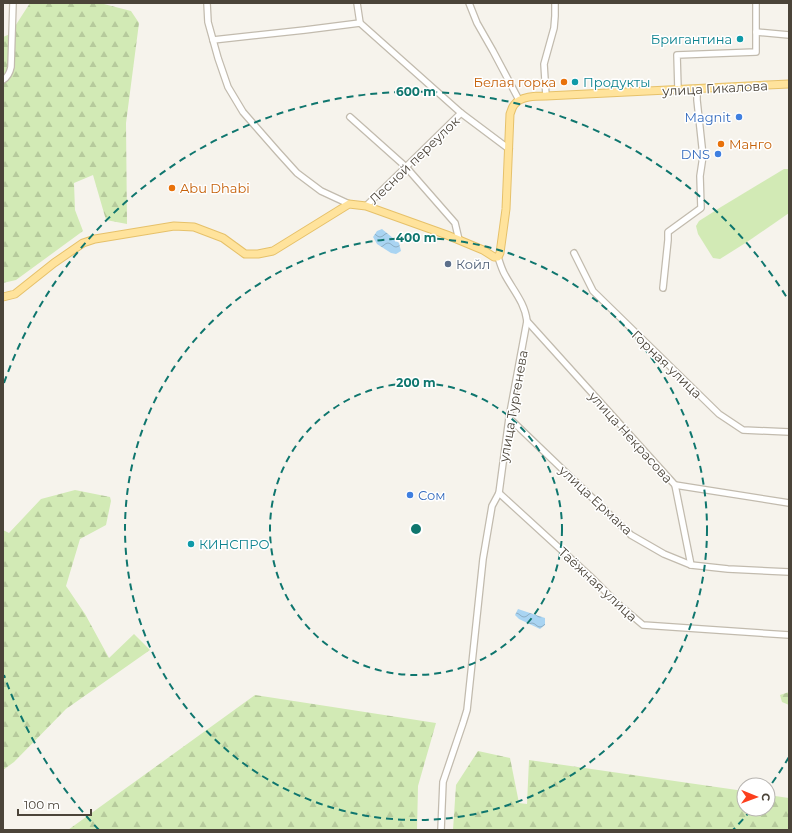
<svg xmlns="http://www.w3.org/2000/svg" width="792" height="833" viewBox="0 0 792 833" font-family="Montserrat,sans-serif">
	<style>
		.green { fill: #d2eab5 }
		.forest { fill: url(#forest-firs) }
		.water { fill: url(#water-waves) }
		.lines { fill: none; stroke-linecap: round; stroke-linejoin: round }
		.minor-casing { stroke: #c2bbae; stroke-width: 8 }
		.major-casing { stroke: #e6c16a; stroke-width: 9 }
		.minor { stroke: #fff; stroke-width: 5.5 }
		.major { stroke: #ffe39c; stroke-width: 7 }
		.ring { fill: none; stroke: #0f766e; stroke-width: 2; stroke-dasharray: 7 5 }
		.culture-dot { fill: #0f9aa8; stroke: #fff; stroke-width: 1.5 }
		.food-dot { fill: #e8710a; stroke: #fff; stroke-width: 1.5 }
		.shop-dot { fill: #3f7fe0; stroke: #fff; stroke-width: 1.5 }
		.service-dot { fill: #5c6f8a; stroke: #fff; stroke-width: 1.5 }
		.labels { text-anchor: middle; stroke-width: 3; stroke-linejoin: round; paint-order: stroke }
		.culture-label { font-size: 13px; fill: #0d838f; stroke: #fff; text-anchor: start }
		.food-label { font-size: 13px; fill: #c56008; stroke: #fff; text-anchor: start }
		.street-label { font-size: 13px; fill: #4b4439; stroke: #fff }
		.shop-label { font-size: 13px; fill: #366cbe; stroke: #fff; text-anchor: end }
		.service-label { font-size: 13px; fill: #4e5e75; stroke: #fff; text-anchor: start }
		.centre { fill: #0f766e; stroke: #fff; stroke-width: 2 }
		.ring-label { font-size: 12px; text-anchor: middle; font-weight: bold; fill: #0f766e; stroke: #fff; stroke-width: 3; stroke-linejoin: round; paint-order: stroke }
	</style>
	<defs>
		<pattern id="forest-firs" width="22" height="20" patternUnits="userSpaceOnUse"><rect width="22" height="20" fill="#d2eab5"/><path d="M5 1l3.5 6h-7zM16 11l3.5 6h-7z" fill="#b6ca9c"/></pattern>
		<pattern id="water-waves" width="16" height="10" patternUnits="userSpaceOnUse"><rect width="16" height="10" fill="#a9d4f2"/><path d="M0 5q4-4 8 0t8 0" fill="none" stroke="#8caec5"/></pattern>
	</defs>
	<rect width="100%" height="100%" fill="#f6f3ec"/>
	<polygon class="green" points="784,169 789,169 789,213 747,242 720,259 713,258 698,234 696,226 699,221 721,207"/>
	<g class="forest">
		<polygon points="30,3 100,3 131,11 139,23 126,123 127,224 106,220 93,175 74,183 75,210 83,231 16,280 3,283 3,37 10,34"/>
		<polygon points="75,490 110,497 111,501 106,525 80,539 66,586 85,614 109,658 134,634 150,650 66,709 14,762 3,770 3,530 9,533 41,499"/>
		<polygon points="789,692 789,705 782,702 780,695"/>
		<polygon points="255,695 436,723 418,786 417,830 68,830"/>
		<polygon points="478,751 510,758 519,803 527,804 529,760 744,791 744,809 768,809 768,795 789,798 789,830 453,830 456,785"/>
	</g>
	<g class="water">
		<polygon points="382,229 399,243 401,251 396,254 391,253 377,244 373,237 377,231"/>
		<polygon points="518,609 545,618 545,625 540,629 519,619 515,615"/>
	</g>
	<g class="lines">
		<defs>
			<g id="minor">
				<polyline points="207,3 208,22 218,58 228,87 243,112 278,152 297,173 321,191 349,204"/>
				<polyline points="357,3 360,23 461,113 509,149"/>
				<polyline points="469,3 477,23 493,51 519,100"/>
				<polyline points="756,32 789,35"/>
				<polyline points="213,40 305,30 360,23"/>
				<path d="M3,80C8,77 10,72 11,67L13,3"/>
				<polyline points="678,89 677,55 756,52 756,3"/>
				<polyline points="546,96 544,64 554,28 555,16 555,3"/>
				<polyline points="350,117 406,167 455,223 459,240"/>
				<polyline points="366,206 461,113"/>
				<polyline points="574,253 593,291 719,414 743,430 789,432"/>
				<polyline points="663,288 668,240 668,232 701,208 700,176 703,156 697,100 697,89"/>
				<polyline points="527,321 675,485 789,503"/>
				<polyline points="509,418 631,535 664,554 691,565 728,569 789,572"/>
				<polyline points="675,485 691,565"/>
				<polyline points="499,493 592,578 617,603 643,625 789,635"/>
				<path d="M441,830L443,782L463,723L467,710L483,559L492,506L499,493L509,418L527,321C525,303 513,290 505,275C502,270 500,263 498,257"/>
			</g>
			<path id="major" d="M3,297L15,294L54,263L83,243L95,239L174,226L194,227L223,238L245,254H258L273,251L349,204L366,206L447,235L483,250L494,257H498L500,253L506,209L510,114C511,112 512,107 514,105C520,96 536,96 546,96L789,84"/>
		</defs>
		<use href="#minor" class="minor-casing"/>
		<use href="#major" class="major-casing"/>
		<use href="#minor" class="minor"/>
		<use href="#major" class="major"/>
	</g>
	<g class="ring">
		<circle cx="416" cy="529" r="146"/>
		<circle cx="416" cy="529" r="291"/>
		<path d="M789 757A437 437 0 0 1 770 786M751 810A437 437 0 0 1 733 830M99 830A437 437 0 0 1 4 675M4 383A437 437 0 0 1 789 301"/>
	</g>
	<g class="culture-dot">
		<circle cx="740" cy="39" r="4"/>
		<circle cx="575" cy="82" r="4"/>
		<circle cx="191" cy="544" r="4"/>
	</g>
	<g class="food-dot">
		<circle cx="564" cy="82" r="4"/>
		<circle cx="721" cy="144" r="4"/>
		<circle cx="172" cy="188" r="4"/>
	</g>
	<g class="shop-dot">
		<circle cx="739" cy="117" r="4"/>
		<circle cx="718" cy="154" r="4"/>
		<circle cx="410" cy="495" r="4"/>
	</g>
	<circle class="service-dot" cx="448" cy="264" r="4"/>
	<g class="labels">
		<g class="culture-label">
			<text x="732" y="44" text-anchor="end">Бригантина</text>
			<text x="583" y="87">Продукты</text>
			<text x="199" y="549">КИНСПРО</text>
		</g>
		<g class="food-label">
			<text x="556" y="87" text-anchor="end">Белая горка</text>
			<text x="729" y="149">Манго</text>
			<text x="180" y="193">Abu Dhabi</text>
		</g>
		<g class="street-label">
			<text transform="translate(715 88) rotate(-3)" y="5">улица Гикалова</text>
			<text transform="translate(414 160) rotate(-44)" y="5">Лесной переулок</text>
			<text transform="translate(667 364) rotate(44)" y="5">Горная улица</text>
			<text transform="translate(513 406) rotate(-80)" y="5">улица Тургенева</text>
			<text transform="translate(631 437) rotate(48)" y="5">улица Некрасова</text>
			<text transform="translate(596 500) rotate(43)" y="5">улица Ермака</text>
			<text transform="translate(598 584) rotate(43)" y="5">Таёжная улица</text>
		</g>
		<g class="shop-label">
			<text x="731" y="122">Magnit</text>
			<text x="710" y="159">DNS</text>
			<text x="418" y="500" text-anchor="start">Сом</text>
		</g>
		<g class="service-label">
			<text x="456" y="269">Койл</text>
		</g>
	</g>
	<circle cx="416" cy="529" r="6" class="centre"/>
	<g class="ring-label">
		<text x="416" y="96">600 m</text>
		<text x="416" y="242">400 m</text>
		<text x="416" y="387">200 m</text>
	</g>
	<rect width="792" height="833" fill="none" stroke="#4b4439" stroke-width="8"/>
	<g transform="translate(756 797) rotate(91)"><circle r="19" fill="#ffffff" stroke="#b7b4b0"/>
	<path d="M0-3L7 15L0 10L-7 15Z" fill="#fc3f1d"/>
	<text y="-6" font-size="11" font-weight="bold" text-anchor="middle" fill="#4b4439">С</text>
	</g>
	<path d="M18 809v6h73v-6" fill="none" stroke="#4b4439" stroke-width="2"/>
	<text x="24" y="809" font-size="12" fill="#4b4439" stroke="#ffffff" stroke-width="3" paint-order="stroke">100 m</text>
</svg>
